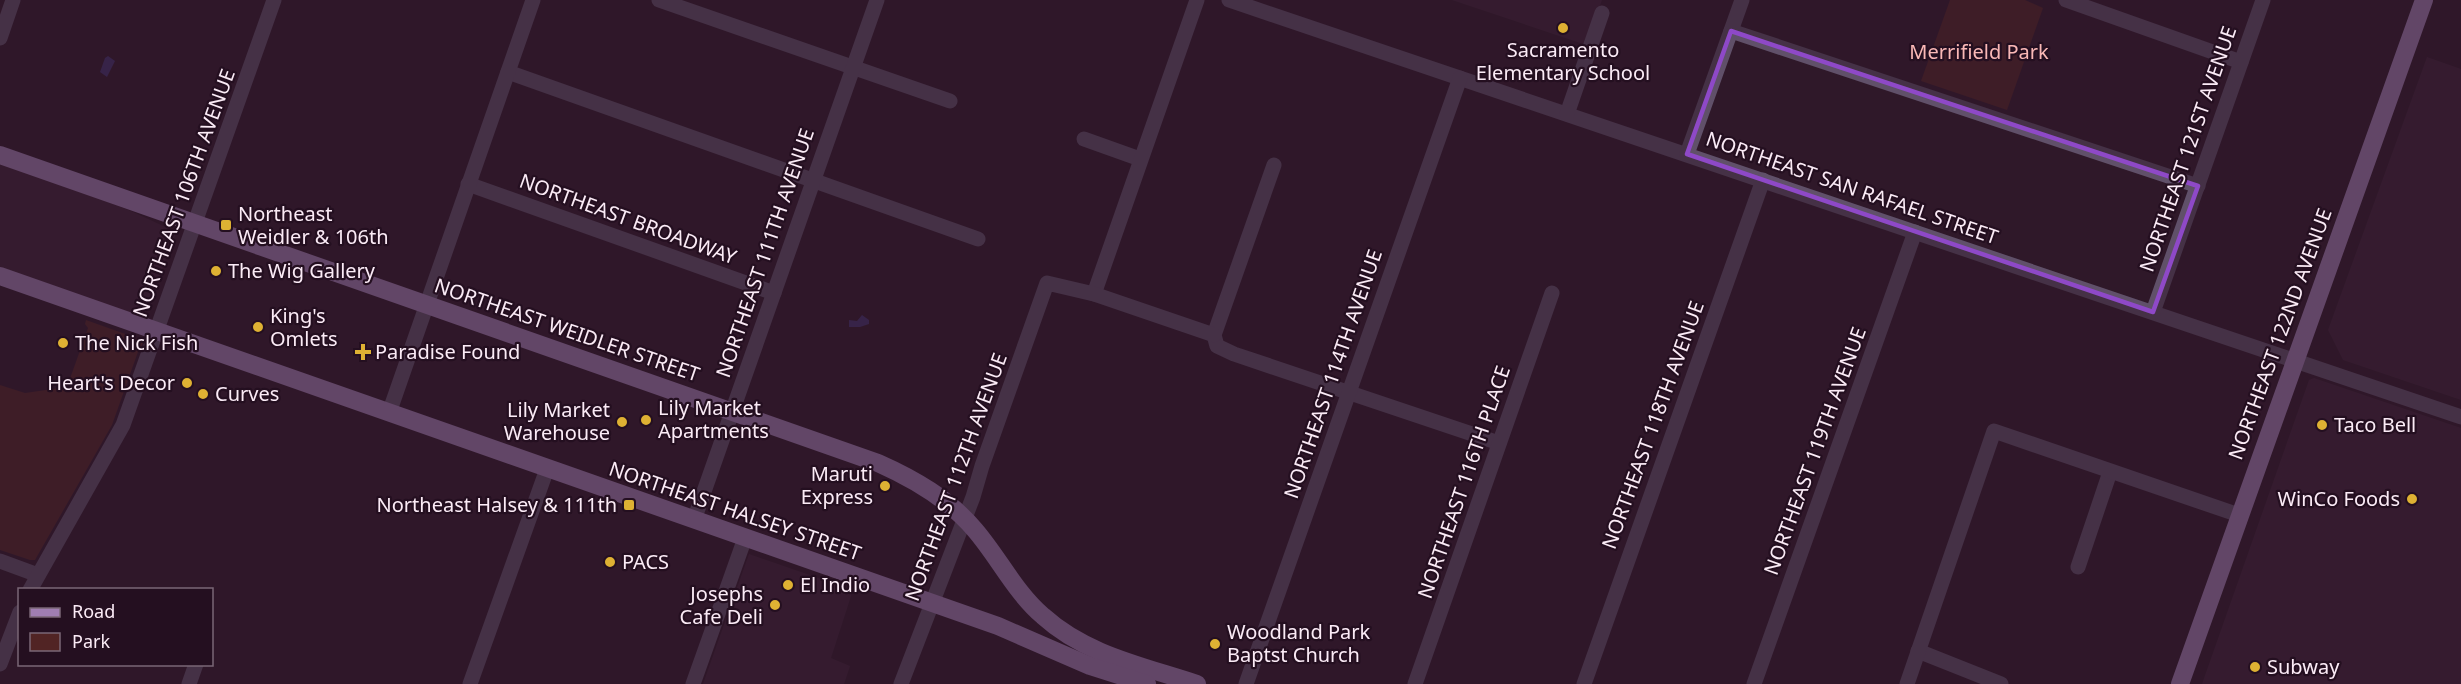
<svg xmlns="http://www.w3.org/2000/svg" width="2461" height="684" viewBox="0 0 2461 684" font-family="'Noto Sans',sans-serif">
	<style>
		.built { fill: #3d2136 }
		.green { fill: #512424 }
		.water { fill: #40326e }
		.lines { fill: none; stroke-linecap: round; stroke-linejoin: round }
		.minor { stroke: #605069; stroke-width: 15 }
		.major { stroke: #a07eb2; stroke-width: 18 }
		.marked { fill: none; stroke: #8e49c7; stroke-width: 4.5; stroke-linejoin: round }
		.poi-dot { fill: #deb133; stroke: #240f20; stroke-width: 2 }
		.labels { text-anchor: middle; stroke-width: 4.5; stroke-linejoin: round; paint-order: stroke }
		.poi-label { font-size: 20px; fill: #fbebf6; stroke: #240f20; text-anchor: start }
		.park-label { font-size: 20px; fill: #fab8b6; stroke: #240f20 }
		.street-label { font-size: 20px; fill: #fbebf6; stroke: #240f20 }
	</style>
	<rect width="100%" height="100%" fill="#2f1829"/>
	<g class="built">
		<polygon points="1452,0 1602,0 1586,45"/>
		<polygon points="2427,57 2461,69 2461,400 2343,360 2328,330"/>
		<polygon points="0,160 131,211 176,232 142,322 0,270"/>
		<polygon points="2314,378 2461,428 2461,684 2202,684 2309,380"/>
		<polygon points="749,554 853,590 831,658 850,666 844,684 703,684"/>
	</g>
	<g class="green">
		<polygon points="1950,0 2025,0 2043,8 2007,110 1921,81"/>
		<polygon points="86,320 145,341 139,349 112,425 35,560 30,560 0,550 0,385 25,393 67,387 88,328 85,324"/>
	</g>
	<g class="water">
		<polygon points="108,56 115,61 107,77 100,72 105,58"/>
		<polygon points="862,315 869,320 869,324 860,327 849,327 849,320 857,321"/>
	</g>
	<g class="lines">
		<g class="minor">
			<polyline points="659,0 950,101"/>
			<polyline points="1229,0 2461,417"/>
			<polyline points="2066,0 2241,62"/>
			<polyline points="1731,31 2198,186"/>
			<polyline points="0,38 13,0"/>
			<polyline points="508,72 978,239"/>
			<polyline points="1567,114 1602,13"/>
			<polyline points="1084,139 1140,159"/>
			<polyline points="1687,154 1742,0"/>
			<polyline points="1274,165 1214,335 1217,346 1234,354 1499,443"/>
			<polyline points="468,184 774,293"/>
			<polyline points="1094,294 1197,0"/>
			<polyline points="2153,312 2263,0"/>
			<polyline points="389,413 533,0"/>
			<polyline points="694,520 877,0"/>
			<polyline points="0,561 38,575"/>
			<polyline points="2078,567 2110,472"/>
			<polyline points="30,590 123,425 274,0"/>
			<polyline points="1918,651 2001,684"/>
			<polyline points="0,664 20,612"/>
			<polyline points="189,684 196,664"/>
			<polyline points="470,684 547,469"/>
			<polyline points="693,684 745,538"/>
			<polyline points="901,684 973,497 982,466 1047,283 1094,294 1214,335"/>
			<polyline points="1246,684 1460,78"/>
			<polyline points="1415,684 1552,293"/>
			<polyline points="1584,684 1763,180"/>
			<polyline points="1754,684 1915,232"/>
			<polyline points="1907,684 1994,431 2239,515"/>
		</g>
		<g class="major">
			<path d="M0,155L878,463C914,479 949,499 975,530C999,558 1015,592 1043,616C1086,655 1143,666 1197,684"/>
			<polyline points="0,276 998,626 1090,666 1147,684"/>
			<polyline points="2180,684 2424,0"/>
		</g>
	</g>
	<path d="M0 0H2461V684H0ZM1731,31L2198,186L2153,312L1687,154Z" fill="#2f1829" fill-opacity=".55" fill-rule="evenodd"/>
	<path class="marked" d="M1731,31L2198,186L2153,312L1687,154Z"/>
	<g class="poi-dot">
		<circle cx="1563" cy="28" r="6"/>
		<rect x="220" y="219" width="12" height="12" rx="3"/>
		<circle cx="216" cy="271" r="6"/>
		<circle cx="258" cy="327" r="6"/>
		<circle cx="63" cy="343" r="6"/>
		<path d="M360 343h6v6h6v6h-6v6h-6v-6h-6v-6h6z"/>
		<circle cx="187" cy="383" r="6"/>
		<circle cx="203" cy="394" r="6"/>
		<circle cx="646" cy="420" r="6"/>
		<circle cx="622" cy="422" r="6"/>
		<circle cx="2322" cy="425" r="6"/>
		<circle cx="885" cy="486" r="6"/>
		<circle cx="2412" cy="499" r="6"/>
		<rect x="623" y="499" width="12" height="12" rx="3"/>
		<circle cx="610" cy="562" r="6"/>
		<circle cx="788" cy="585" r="6"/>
		<circle cx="775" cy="605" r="6"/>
		<circle cx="1215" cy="644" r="6"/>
		<circle cx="2255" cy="667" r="6"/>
	</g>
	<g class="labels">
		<g class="poi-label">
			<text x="1563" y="57" text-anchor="middle">Sacramento<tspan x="1563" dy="23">Elementary School</tspan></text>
			<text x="238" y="221">Northeast<tspan x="238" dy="23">Weidler &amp; 106th</tspan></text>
			<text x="228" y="278">The Wig Gallery</text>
			<text x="270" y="323">King's<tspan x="270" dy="23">Omlets</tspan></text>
			<text x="75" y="350">The Nick Fish</text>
			<text x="375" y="359">Paradise Found</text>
			<text x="175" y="390" text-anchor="end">Heart's Decor</text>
			<text x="215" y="401">Curves</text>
			<text x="658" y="415">Lily Market<tspan x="658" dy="23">Apartments</tspan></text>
			<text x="610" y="417" text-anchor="end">Lily Market<tspan x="610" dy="23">Warehouse</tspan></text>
			<text x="2334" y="432">Taco Bell</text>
			<text x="873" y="481" text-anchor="end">Maruti<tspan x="873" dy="23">Express</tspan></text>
			<text x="2400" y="506" text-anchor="end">WinCo Foods</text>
			<text x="617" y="512" text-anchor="end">Northeast Halsey &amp; 111th</text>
			<text x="622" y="569">PACS</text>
			<text x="800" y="592">El Indio</text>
			<text x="763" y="601" text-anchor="end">Josephs<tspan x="763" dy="23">Cafe Deli</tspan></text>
			<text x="1227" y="639">Woodland Park<tspan x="1227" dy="23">Baptst Church</tspan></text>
			<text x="2267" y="674">Subway</text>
		</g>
		<g class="park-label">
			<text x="1979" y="59">Merrifield Park</text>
		</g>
		<g class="street-label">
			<text transform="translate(2188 149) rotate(-71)" y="7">NORTHEAST 121ST AVENUE</text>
			<text transform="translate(1852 188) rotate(19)" y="7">NORTHEAST SAN RAFAEL STREET</text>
			<text transform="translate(184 193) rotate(-70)" y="7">NORTHEAST 106TH AVENUE</text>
			<text transform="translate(628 219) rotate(20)" y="7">NORTHEAST BROADWAY</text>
			<text transform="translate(765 253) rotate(-71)" y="7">NORTHEAST 111TH AVENUE</text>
			<text transform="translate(567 330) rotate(19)" y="7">NORTHEAST WEIDLER STREET</text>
			<text transform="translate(2280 334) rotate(-70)" y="7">NORTHEAST 122ND AVENUE</text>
			<text transform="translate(1333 374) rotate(-71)" y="7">NORTHEAST 114TH AVENUE</text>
			<text transform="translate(1653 425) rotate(-70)" y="7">NORTHEAST 118TH AVENUE</text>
			<text transform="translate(1815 451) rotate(-70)" y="7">NORTHEAST 119TH AVENUE</text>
			<text transform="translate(956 477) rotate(-70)" y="7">NORTHEAST 112TH AVENUE</text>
			<text transform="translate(1464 482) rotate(-71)" y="7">NORTHEAST 116TH PLACE</text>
			<text transform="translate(735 511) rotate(19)" y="7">NORTHEAST HALSEY STREET</text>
		</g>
	</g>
	<rect x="18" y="588" width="195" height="78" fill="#240f20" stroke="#7a6776" stroke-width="1.5"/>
	<rect x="30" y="608" width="30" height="9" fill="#a07eb2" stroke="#7a6776" stroke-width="1.5"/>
	<text x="72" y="618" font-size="18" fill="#fbebf6">Road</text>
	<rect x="30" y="633" width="30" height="18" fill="#512424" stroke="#7a6776" stroke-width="1.5"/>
	<text x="72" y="648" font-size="18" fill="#fbebf6">Park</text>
</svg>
